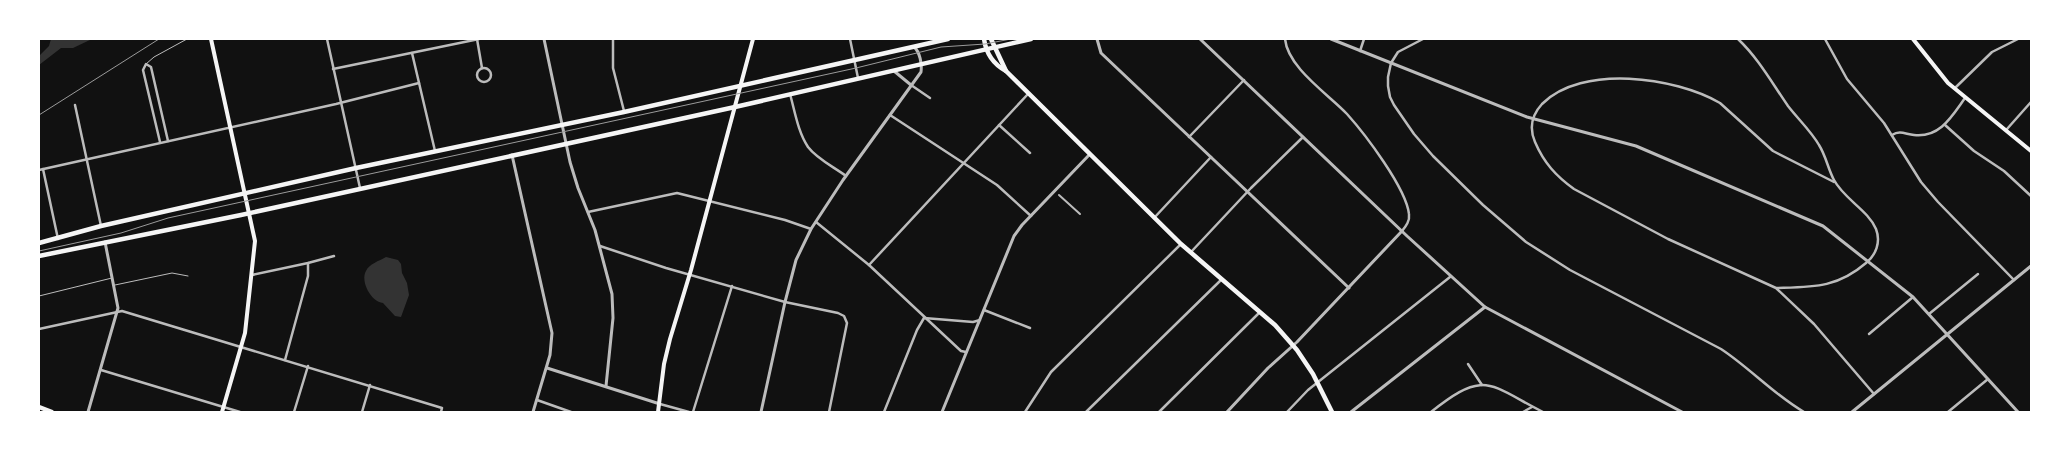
<svg xmlns="http://www.w3.org/2000/svg" width="2070" height="451" viewBox="0 0 2070 451" font-family="'Alegreya Sans',sans-serif">
	<style>
		.water { fill: #333 }
		.lines { fill: none; stroke-linecap: round; stroke-linejoin: round }
		.service { stroke: #bcbcbc; stroke-width: 1 }
		.pedestrian { stroke: #bcbcbc; stroke-width: 2 }
		.minor { stroke: #bcbcbc; stroke-width: 2.5 }
		.tertiary { stroke: #bcbcbc; stroke-width: 3 }
		.secondary { stroke: #f5f5f5; stroke-width: 4 }
		.primary { stroke: #f5f5f5; stroke-width: 4.5 }
		.trunk { stroke: #f5f5f5; stroke-width: 4.5 }
		.tram { stroke: #9a9a9a; stroke-width: 1 }
	</style>
	<rect width="100%" height="100%" fill="#111"/>
	<g class="water">
		<polygon points="51,39 92,39 73,48 61,48 39,65 39,56 49,46"/>
		<path d="M386,257L398,260L401,264L402,273L407,283L409,295L401,317L395,316L383,303C371,302 360,281 366,271C369,264 379,261 386,257Z"/>
	</g>
	<g class="lines">
		<g class="service">
			<polyline points="146,64 154,57 187,39"/>
			<polyline points="115,285 172,273 188,276"/>
			<polyline points="39,296 112,278"/>
		</g>
		<polyline class="pedestrian" points="1059,195 1080,214"/>
		<g class="minor">
			<polyline points="327,39 360,188"/>
			<polyline points="477,39 482,68"/>
			<polyline points="613,39 613,68 624,111"/>
			<polyline points="850,39 858,78"/>
			<path d="M1285,39C1288,68 1328,94 1347,114C1365,134 1406,188 1409,214C1410,221 1406,226 1402,231"/>
			<path d="M1423,39L1398,52L1391,63L1388,77V86L1390,97L1394,105L1414,134L1433,156L1483,205L1526,242L1570,270L1721,349C1750,368 1773,394 1804,412"/>
			<path d="M1738,39C1759,59 1772,83 1788,106C1798,119 1811,131 1819,145C1826,156 1828,169 1834,180C1844,199 1868,210 1876,229C1881,242 1876,255 1866,263C1837,288 1813,287 1777,288"/>
			<polyline points="1825,39 1847,79 1884,123 1921,182 1938,202 2014,280"/>
			<polyline points="1360,51 1364,39"/>
			<polyline points="412,53 435,151"/>
			<circle cx="484" cy="75" r="7"/>
			<polyline points="333,69 479,39"/>
			<polyline points="911,85 930,98"/>
			<polyline points="1955,88 1992,52 2018,39"/>
			<path d="M790,94C795,112 798,132 808,147C817,159 834,167 846,176"/>
			<polyline points="75,105 101,226"/>
			<polyline points="890,115 997,185 1031,216"/>
			<polyline points="999,125 1030,153"/>
			<polyline points="1945,125 1974,151 2004,171 2031,196"/>
			<polyline points="2007,129 2031,102"/>
			<path d="M1892,135C1900,130 1905,134 1914,135C1940,138 1952,116 1965,98"/>
			<polyline points="1189,137 1244,80"/>
			<polyline points="160,142 143,70 146,64 151,67 168,141"/>
			<polyline points="43,169 58,239"/>
			<polyline points="39,170 336,104 419,83"/>
			<path d="M1834,182L1773,151L1720,103C1675,77 1582,64 1542,104C1531,116 1529,128 1535,142C1544,163 1556,176 1574,189L1668,239L1776,288L1814,324L1874,394"/>
			<polyline points="588,212 677,193 785,220 811,229"/>
			<polyline points="1154,218 1211,157"/>
			<polyline points="816,222 869,265 961,351 966,352"/>
			<polyline points="600,246 666,268 785,302 838,313 844,316 847,323 829,412"/>
			<polyline points="1191,252 1251,188 1303,137"/>
			<polyline points="869,265 1028,94"/>
			<polyline points="252,275 308,263 334,256"/>
			<polyline points="984,310 1030,328"/>
			<polyline points="1929,314 1978,274"/>
			<polyline points="924,318 973,322 980,320"/>
			<polyline points="39,329 122,311 442,408 441,412"/>
			<polyline points="1869,334 1913,297"/>
			<polyline points="285,360 308,276 308,263"/>
			<polyline points="1468,364 1482,385"/>
			<polyline points="101,370 240,412"/>
			<polyline points="537,400 571,412"/>
			<polyline points="660,404 689,412"/>
			<polyline points="294,412 308,366"/>
			<polyline points="362,412 370,385"/>
			<polyline points="693,412 732,286"/>
			<polyline points="884,412 917,330 924,318"/>
			<polyline points="1025,412 1051,372 1181,244"/>
			<polyline points="1086,412 1221,280"/>
			<polyline points="1159,412 1260,312"/>
			<polyline points="1287,412 1308,390 1450,277"/>
			<path d="M1431,412C1485,369 1488,384 1543,412"/>
			<polyline points="1523,412 1532,407"/>
			<polyline points="1948,412 1988,379"/>
		</g>
		<g class="tertiary">
			<polyline points="544,39 570,162 578,188 595,230 612,294 613,318 606,386"/>
			<polyline points="1097,39 1101,53 1349,288"/>
			<polyline points="1200,39 1407,236 1485,307 1682,412"/>
			<polyline points="1331,39 1527,117 1636,146 1823,226 1913,297 2018,412"/>
			<polyline points="894,71 911,85"/>
			<polyline points="512,155 552,333 550,355 533,412"/>
			<polyline points="547,368 660,404"/>
			<polyline points="88,412 118,308 105,242"/>
			<path d="M761,412L785,302L796,260L811,229L843,180L921,72C922,64 920,52 914,47"/>
			<polyline points="942,412 1014,236 1022,225 1090,154"/>
			<polyline points="1227,412 1268,368 1297,342 1402,231"/>
			<polyline points="1351,412 1485,307"/>
			<polyline points="1852,412 2031,266"/>
		</g>
		<g class="secondary">
			<polyline points="211,39 255,241 245,333 222,412"/>
			<polyline points="1913,39 1948,83 2031,151"/>
			<polyline points="658,412 664,364 670,339 691,270 753,39"/>
		</g>
		<g class="primary">
			<path d="M984,39C986,53 993,64 1006,71L1181,244L1275,325L1297,350L1313,374L1332,412"/>
			<polyline points="991,39 1006,71"/>
			<polyline points="39,243 101,226 356,168 624,112 948,39"/>
			<polyline points="39,256 241,215 735,107 1031,39"/>
		</g>
		<polyline class="trunk" points="39,407 52,412"/>
		<g class="tram">
			<polyline points="39,115 159,39"/>
			<polyline points="39,251 121,233 168,218 856,68 941,47 985,44 1011,39"/>
		</g>
	</g>
	<rect width="2070" height="451" fill="none" stroke="#ffffff" stroke-width="80"/>
</svg>
